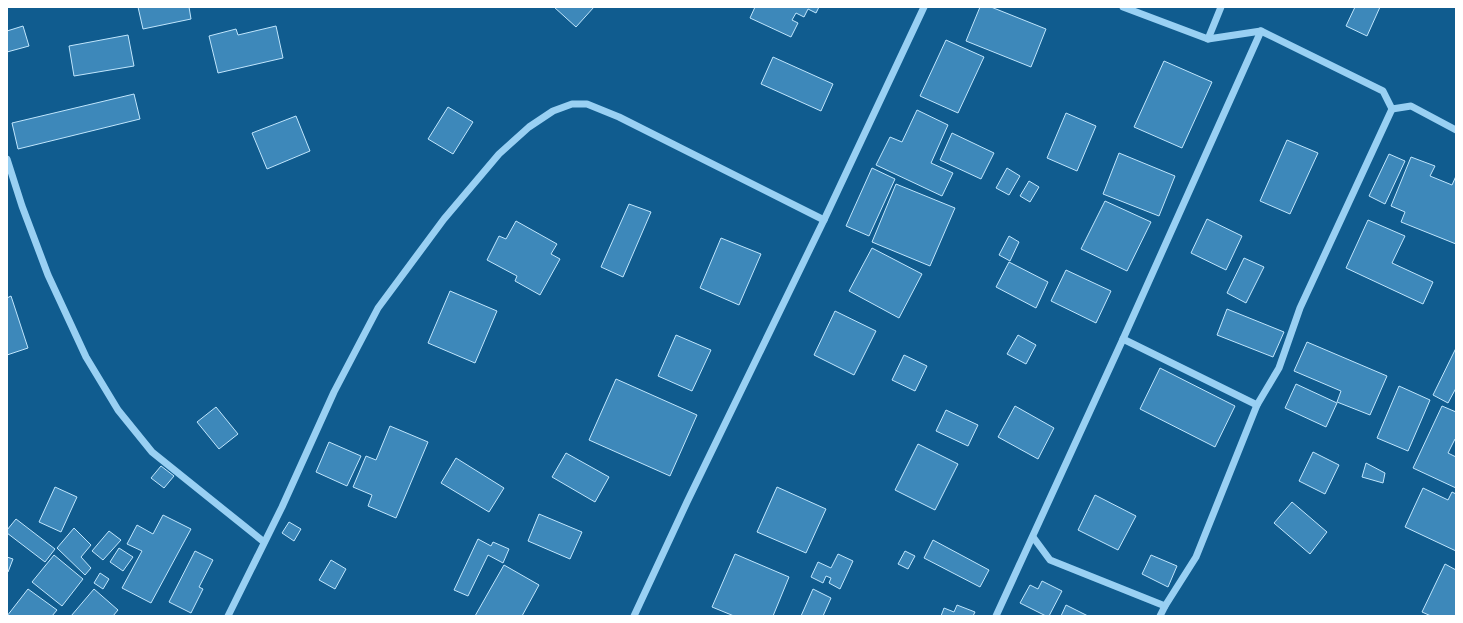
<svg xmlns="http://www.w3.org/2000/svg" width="1463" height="623" viewBox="0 0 1463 623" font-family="'PT Sans',sans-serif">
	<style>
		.building { fill: #3d88ba; stroke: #c0e6fd }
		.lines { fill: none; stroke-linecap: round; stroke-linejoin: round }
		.minor { stroke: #99d0f3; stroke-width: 7 }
	</style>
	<rect width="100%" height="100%" fill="#105c8f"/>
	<g class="building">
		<polygon points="138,7 189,7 191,19 143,29"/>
		<polygon points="554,7 594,7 576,27"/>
		<polygon points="755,7 819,7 816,13 808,9 804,17 796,13 792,20 798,23 791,37 750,18"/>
		<polygon points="980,7 991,7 1046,29 1031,67 966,41"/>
		<polygon points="1355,7 1380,7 1367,36 1346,26"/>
		<polygon points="23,26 29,46 7,52 7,31"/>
		<polygon points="276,26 283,58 218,73 209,36 236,29 238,35"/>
		<polygon points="128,35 134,66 74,76 69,46"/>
		<polygon points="946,40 984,57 958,113 920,96"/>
		<polygon points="773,57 833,84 821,111 761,84"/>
		<polygon points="1164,61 1212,82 1182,148 1134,127"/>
		<polygon points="134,94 140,119 18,149 12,123"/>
		<polygon points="448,107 473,122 453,154 428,139"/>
		<polygon points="917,110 948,125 931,163 953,173 942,196 876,165 890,137 902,142"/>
		<polygon points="1066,113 1096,126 1077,171 1047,158"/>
		<polygon points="296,116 310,151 267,169 252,133"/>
		<polygon points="952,133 994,153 981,179 940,160"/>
		<polygon points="1287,140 1318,153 1290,214 1260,201"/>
		<polygon points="1119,153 1175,176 1159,216 1103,194"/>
		<polygon points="1389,154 1405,161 1385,204 1369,196"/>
		<polygon points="1411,157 1435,166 1430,176 1452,185 1456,176 1456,244 1401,222 1405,212 1391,206"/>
		<polygon points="872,168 895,179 869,236 846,226"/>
		<polygon points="1007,168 1020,176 1009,195 996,188"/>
		<polygon points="1029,181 1039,187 1030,202 1020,196"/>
		<polygon points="896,184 955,208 930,266 872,242"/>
		<polygon points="1105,201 1151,222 1127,271 1081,249"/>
		<polygon points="629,204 651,212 623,277 601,267"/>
		<polygon points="1207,219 1242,236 1226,270 1191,253"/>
		<polygon points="1368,220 1405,236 1392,263 1433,282 1423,304 1346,268"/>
		<polygon points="516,221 557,244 551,254 560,259 540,295 515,281 517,276 487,260 499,236 506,239"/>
		<polygon points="1009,236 1019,242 1010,261 999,255"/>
		<polygon points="721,238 761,254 739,305 700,288"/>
		<polygon points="872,248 922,274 899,318 849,291"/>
		<polygon points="1244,258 1264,267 1246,303 1227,293"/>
		<polygon points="1009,262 1048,282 1036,308 996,287"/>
		<polygon points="1066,270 1111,291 1096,323 1051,301"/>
		<polygon points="450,291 497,311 475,363 428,343"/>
		<polygon points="11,296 28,348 7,355 7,298"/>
		<polygon points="1227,309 1284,332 1273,357 1217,335"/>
		<polygon points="835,311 876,331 854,375 814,355"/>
		<polygon points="676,335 711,350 692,391 658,376"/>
		<polygon points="1018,335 1036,345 1026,364 1007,354"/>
		<polygon points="1307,342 1387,376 1370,415 1337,402 1341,391 1294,371"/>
		<polygon points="1456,348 1456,388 1448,403 1433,395"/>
		<polygon points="904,355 927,366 915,391 892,380"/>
		<polygon points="1160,368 1235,406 1215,447 1140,409"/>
		<polygon points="616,379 697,415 670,476 589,440"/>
		<polygon points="1296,384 1337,403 1326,427 1285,408"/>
		<polygon points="1399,386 1430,400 1408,451 1377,438"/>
		<polygon points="1015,406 1054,428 1038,459 998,437"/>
		<polygon points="1442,406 1456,412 1456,440 1455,439 1448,453 1456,457 1456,488 1413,468"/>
		<polygon points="216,407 238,434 219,449 197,422"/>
		<polygon points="946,410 978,425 968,446 936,431"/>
		<polygon points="390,426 428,442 396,518 368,506 372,495 353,487 366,456 376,460"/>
		<polygon points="329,442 361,456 347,486 316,472"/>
		<polygon points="918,444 958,464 935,510 895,490"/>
		<polygon points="1313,452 1339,465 1325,494 1299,481"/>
		<polygon points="566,453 609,477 595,502 552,477"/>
		<polygon points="456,458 504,488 489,512 441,483"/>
		<polygon points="1366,463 1385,473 1383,483 1362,477"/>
		<polygon points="161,466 174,476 164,488 151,478"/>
		<polygon points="55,487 77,497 61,532 39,522"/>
		<polygon points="777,487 826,509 806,553 757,532"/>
		<polygon points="1423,488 1448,500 1452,492 1456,494 1456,551 1405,527"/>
		<polygon points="1095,495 1136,516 1118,550 1078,530"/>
		<polygon points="1292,502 1327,532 1310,554 1274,523"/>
		<polygon points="539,514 582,532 570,559 528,541"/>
		<polygon points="163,515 191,529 151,603 122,588 142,551 127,544 137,525 153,534"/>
		<polygon points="16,519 55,549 45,562 7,533 7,530"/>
		<polygon points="289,522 301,529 294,541 282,533"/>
		<polygon points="74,528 91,545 81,557 91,568 85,575 57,548"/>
		<polygon points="109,531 121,540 103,560 92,551"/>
		<polygon points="478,539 491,546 493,542 509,549 503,563 488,555 468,596 454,590"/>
		<polygon points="933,540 989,570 980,587 924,558"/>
		<polygon points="119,548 133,557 123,571 110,562"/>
		<polygon points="195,551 213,560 199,587 203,589 191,613 169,602"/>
		<polygon points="905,551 915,556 908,569 898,564"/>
		<polygon points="735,554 789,577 773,616 734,616 712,607"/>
		<polygon points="838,554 853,561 840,589 829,583 831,578 826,576 823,583 811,577 818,562 831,568"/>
		<polygon points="54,555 83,579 62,606 32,582"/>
		<polygon points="1151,555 1177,566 1168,587 1142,574"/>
		<polygon points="7,557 13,559 8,572 7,571"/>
		<polygon points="331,560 346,569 335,589 319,580"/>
		<polygon points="1445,564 1456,570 1456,616 1431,616 1422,612"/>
		<polygon points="504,565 539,585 522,616 475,616"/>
		<polygon points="100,573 109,579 103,589 94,583"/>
		<polygon points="1042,581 1062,591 1049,616 1046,616 1020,603 1030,585 1038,589"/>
		<polygon points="28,589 57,610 52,616 7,616"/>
		<polygon points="94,589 118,610 113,616 71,616"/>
		<polygon points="813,589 831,598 823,616 801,616"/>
		<polygon points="957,605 975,612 973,616 941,616 944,608 954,612"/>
		<polygon points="1066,605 1088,616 1061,616"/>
	</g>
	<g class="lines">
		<g class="minor">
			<polyline points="1123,7 1208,39 1261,31 1383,91 1392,109 1411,106 1456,130"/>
			<polyline points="1208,39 1221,7"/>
			<polyline points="7,159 22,206 48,275 86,357 118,410 152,452 264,542"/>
			<polyline points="1123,339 1257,405"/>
			<polyline points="1033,537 1050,560 1165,606"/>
			<polyline points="228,616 282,507 334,392 378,308 444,219 499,154 529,127 553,111 572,104 587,104 619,117 824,220"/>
			<polyline points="634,616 687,502 824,220 924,7"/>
			<polyline points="996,616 1123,339 1261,31"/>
			<polyline points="1160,616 1165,606 1196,557 1257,405 1279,368 1300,308 1392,109"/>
		</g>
	</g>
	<rect width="1463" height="623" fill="none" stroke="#ffffff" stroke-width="16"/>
</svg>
